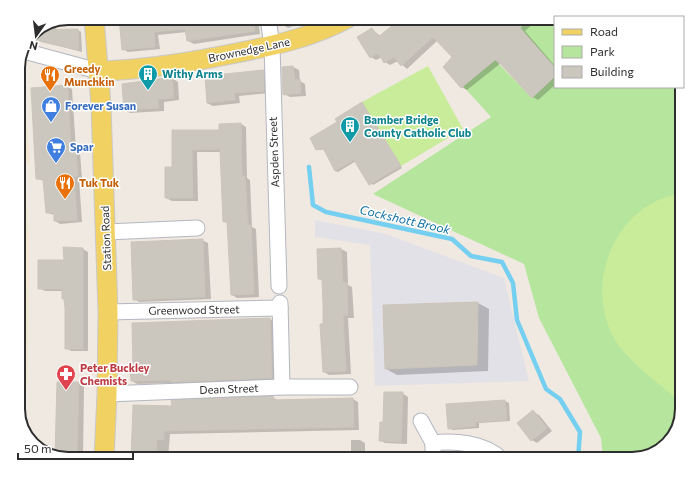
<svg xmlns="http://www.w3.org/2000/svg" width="700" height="477" viewBox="0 0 700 477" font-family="Commissioner,sans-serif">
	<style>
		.industrial { fill: #e3e1e8 }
		.education { fill: #f0e6d1 }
		.green { fill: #b6e59e }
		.pitch { fill: #c9ec9a }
		.shadow { fill: #0003 }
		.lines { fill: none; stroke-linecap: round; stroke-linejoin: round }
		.stream { stroke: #75cff0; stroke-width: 4.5 }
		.building { fill: #cbc7bf; stroke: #cbc5ba }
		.minor-casing { stroke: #b4b7c1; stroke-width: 17 }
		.major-casing { stroke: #c9c9c9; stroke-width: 21 }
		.minor { stroke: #fff; stroke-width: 15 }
		.major { stroke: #f2d163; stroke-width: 19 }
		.labels { text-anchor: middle; stroke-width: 3; stroke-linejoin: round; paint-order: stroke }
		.street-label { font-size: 11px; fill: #2e2e2e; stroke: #fff }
		.food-label { font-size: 11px; font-weight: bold; fill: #c56008; stroke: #fff; text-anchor: start }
		.culture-label { font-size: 11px; font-weight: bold; fill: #0d838f; stroke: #fff; text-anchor: start }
		.shop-label { font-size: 11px; font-weight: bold; fill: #366cbe; stroke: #fff; text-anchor: start }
		.health-label { font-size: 11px; font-weight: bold; fill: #be3a42; stroke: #fff; text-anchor: start }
		.water-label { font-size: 12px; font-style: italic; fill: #0d6fa3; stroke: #fff }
		.rim { fill: none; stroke: #2e2e2e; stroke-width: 2 }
	</style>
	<rect width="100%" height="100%" fill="#efe9e1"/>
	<polygon class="industrial" points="315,220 386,234 504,278 529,381 375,386 370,245 315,237"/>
	<polygon class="education" points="24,90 30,164 25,165 29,243 28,369 24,426 22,426 18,412 18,91"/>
	<g class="green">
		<polygon points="530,18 555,18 555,68 520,28"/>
		<path d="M495,60L532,98L555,76V87H682V410C679,418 678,429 674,436C661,460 626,459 603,459L601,438L539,318L524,264L373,194L491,117L463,86Z"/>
	</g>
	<g class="pitch">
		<polygon points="428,66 463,129 401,166 362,102"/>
		<path d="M682,193V403C661,385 636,368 619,346C584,297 606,222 661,199C667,196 675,195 682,193Z"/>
	</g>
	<g class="shadow">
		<polygon points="119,18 258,18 260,34 194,44 188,41 187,32 158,35 160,49 128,52 123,49"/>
		<polygon points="282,18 316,18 288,28 283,25"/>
		<polygon points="404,18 530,18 534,23 525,31 555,66 555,85 538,100 533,97 501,63 467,90 461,87 453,57 438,40 407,69 398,61 390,65 385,62 382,57 376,60 371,57 372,29 380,36"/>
		<polygon points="55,23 56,31 78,30 81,32 82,52 39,41 39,37 36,35 35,31"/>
		<polygon points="293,67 299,70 300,81 305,84 306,96 290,97 284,94 283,68"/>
		<polygon points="263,71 269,75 270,93 239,96 240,103 213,106 207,103"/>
		<polygon points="172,78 178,82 179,100 164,102 164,111 130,113 125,110"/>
		<polygon points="67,86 72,89 76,150 80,153 82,179 79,179 82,222 60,224 55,221 55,215 47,213 45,181 37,179"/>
		<polygon points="362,104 402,168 373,185 356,161 338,172 335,171 325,149 320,150 317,149 338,122"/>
		<polygon points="241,124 246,127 247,178 250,180 252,227 256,229 259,297 237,298 232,295 229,224 224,221 221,152 197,152 198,201 172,201 166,198 173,168 173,131 220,131"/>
		<polygon points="18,217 26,224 18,232"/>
		<polygon points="202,240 208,243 211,299 139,302 134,299"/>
		<polygon points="83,249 88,252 88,351 71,351 66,348 65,299 63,291 45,291 39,288"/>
		<polygon points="341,249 347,252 348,285 352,287 354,318 348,318 351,374 329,375 324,372 323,281 319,279"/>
		<polygon points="478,303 489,309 488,371 397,375 386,369 384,306"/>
		<polygon points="270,319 275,322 277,381 178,385 174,383 137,384 132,381"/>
		<polygon points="58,383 79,383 84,386 83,459 68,459 56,455"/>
		<polygon points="402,393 408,397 407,444 385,443 380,440 384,423"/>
		<polygon points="272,397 279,401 353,399 358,402 359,430 170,434 168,459 132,459 173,407"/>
		<polygon points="505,401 509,403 510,421 479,423 479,428 453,430 449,428"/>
		<polygon points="533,412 539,415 552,431 537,443 532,440"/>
		<polygon points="351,440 360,440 365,443 365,459 351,459"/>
	</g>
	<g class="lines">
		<polyline class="stream" points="309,167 313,205 326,212 452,239 471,256 502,262 513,283 517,320 546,389 560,399 580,432 578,459"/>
	</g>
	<g class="building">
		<polygon points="119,18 253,18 255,31 187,41 185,29 154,32 155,47 122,50"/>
		<polygon points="402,18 530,18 520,28 555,68 555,76 532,98 496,59 461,88 443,67 452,57 433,37 401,66 394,57 384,63 378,53 370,58 357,37 372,28 378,37"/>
		<polygon points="78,29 79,50 38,41 40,30"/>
		<polygon points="293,66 295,80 300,79 301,93 283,95 282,67"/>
		<polygon points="264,70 264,91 234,93 235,100 207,103 205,76"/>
		<polygon points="172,77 174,98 158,99 159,108 124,110 122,84"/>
		<polygon points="68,85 71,150 76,149 78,176 74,177 77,220 54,221 54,213 46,213 43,179 36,179 31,88"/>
		<polygon points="362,102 401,166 369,185 354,160 335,171 323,148 316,150 310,138 337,122 335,119"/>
		<polygon points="241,123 242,176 245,176 248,225 251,225 254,294 231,295 227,222 223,222 220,149 192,150 193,198 165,198 165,167 172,167 172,130 219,130 219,124"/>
		<polygon points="203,239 205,297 133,300 131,242"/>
		<polygon points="63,247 83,248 83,349 65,349 65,308 64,299 62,299 62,289 38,289 38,260 64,260"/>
		<polygon points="341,248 343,283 347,283 348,315 343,315 346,371 323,372 320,324 323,324 323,305 322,279 318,279 317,249"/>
		<polygon points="478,302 477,365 385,369 383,305"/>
		<polygon points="270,318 272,378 171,382 171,380 131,381 130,369 133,369 132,323"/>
		<polygon points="57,382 79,382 77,459 68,459 55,455"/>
		<polygon points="384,392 403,392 401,442 379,441 380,422 383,422"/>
		<polygon points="273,396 274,400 353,398 354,427 164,431 164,440 157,439 156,459 131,459 133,405 172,406 171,400"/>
		<polygon points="505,400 507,420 475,422 476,426 448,429 446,404"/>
		<polygon points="533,410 547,428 531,441 517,423"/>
	</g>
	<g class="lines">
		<defs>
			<g id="minor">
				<polyline points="268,18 272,46 279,286"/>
				<polyline points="24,51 98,71"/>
				<polyline points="106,232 197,228"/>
				<polyline points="280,303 282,387"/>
				<polyline points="108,312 280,308"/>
				<polyline points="107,394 282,387 350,387"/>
				<polyline points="421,421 433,443"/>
				<path d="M433,459V443C454,440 485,443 501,459"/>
			</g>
			<g id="major">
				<polyline points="94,18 101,105 108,312 107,394 104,459"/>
				<path d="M98,71C143,70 187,63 231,54C272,46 311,38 348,18"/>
			</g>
		</defs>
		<use href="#minor" class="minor-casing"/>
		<use href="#major" class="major-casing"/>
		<use href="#minor" class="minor"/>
		<use href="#major" class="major"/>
	</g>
	<defs>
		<symbol id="building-pin" viewBox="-11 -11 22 30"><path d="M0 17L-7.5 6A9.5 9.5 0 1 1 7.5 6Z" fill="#0f9aa8" stroke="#fff"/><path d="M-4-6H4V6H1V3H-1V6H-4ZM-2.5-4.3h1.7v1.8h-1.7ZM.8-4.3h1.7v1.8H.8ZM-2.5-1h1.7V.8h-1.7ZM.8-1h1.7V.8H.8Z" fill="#fff"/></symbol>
		<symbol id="restaurant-pin" viewBox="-11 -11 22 30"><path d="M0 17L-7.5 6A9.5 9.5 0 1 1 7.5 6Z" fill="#e8710a" stroke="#fff"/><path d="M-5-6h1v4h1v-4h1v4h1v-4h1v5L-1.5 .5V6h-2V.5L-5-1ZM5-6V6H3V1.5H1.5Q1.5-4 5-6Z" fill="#fff"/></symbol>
		<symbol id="shop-pin" viewBox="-11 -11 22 30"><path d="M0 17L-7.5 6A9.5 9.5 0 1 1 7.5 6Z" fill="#3f7fe0" stroke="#fff"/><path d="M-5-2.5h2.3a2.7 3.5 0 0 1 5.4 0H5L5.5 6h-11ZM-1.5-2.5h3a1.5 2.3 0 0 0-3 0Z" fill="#fff"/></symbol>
		<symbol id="supermarket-pin" viewBox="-11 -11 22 30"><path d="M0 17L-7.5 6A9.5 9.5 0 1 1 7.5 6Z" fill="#3f7fe0" stroke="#fff"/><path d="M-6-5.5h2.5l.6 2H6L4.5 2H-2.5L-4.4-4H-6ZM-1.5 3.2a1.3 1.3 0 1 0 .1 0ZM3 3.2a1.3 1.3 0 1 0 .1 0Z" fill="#fff"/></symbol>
		<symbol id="pharmacy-pin" viewBox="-11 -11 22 30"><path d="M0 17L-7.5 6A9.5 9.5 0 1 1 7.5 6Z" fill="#e0444e" stroke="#fff"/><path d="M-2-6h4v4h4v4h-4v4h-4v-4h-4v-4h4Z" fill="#fff"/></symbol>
	</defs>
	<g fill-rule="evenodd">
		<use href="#building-pin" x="137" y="63" width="22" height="30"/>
		<use href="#restaurant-pin" x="39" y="64" width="22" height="30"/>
		<use href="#shop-pin" x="40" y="95" width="22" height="30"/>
		<use href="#building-pin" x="339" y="115" width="22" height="30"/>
		<use href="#supermarket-pin" x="45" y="136" width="22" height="30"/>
		<use href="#restaurant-pin" x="54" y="172" width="22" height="30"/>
		<use href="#pharmacy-pin" x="55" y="363" width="22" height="30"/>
	</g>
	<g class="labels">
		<g class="street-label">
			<text transform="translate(249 50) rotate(-12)" y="4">Brownedge Lane</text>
			<text transform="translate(274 152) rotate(-92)" y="4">Aspden Street</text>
			<text transform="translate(106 238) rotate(-92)" y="4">Station Road</text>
			<text transform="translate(194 310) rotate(-1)" y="4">Greenwood Street</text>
			<text transform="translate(229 389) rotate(-2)" y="4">Dean Street</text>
		</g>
		<g class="food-label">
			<text x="64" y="73">Greedy<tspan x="64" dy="13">Munchkin</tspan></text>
			<text x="79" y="187">Tuk Tuk</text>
		</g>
		<g class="culture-label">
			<text x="162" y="78">Withy Arms</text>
			<text x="364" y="124">Bamber Bridge<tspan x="364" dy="13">County Catholic Club</tspan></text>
		</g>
		<g class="shop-label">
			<text x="65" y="110">Forever Susan</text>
			<text x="70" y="151">Spar</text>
		</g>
		<g class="health-label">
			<text x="80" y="372">Peter Buckley<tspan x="80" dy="13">Chemists</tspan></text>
		</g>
		<g class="water-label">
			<text transform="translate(405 220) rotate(13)" y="4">Cockshott Brook</text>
		</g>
	</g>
	<path d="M0 0H700V477H0ZM68 25H632A43 43 0 0 1 675 68V409A43 43 0 0 1 632 452H68A43 43 0 0 1 25 409V68A43 43 0 0 1 68 25Z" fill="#fff" fill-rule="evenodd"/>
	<path class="rim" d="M68 25H632A43 43 0 0 1 675 68V409A43 43 0 0 1 632 452H68A43 43 0 0 1 25 409V68A43 43 0 0 1 68 25Z"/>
	<rect x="554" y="16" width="130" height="72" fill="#ffffff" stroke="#ababab"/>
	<rect x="562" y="29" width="20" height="6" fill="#f2d163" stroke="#ababab"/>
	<text x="590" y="36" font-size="12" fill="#2e2e2e">Road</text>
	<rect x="562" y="46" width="20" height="12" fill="#b6e59e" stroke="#ababab"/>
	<text x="590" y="56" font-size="12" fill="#2e2e2e">Park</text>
	<rect x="562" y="66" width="20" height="12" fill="#cbc7bf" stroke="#ababab"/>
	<text x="590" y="76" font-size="12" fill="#2e2e2e">Building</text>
	<g transform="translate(36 36) rotate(194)" stroke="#ffffff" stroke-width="3" paint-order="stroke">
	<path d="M0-3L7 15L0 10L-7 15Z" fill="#2e2e2e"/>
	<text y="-6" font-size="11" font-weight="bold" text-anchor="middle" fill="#2e2e2e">N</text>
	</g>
	<path d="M18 453v6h115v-6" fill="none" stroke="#2e2e2e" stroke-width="2"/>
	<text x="24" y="453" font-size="12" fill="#2e2e2e" stroke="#ffffff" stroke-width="3" paint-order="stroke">50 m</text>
</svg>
